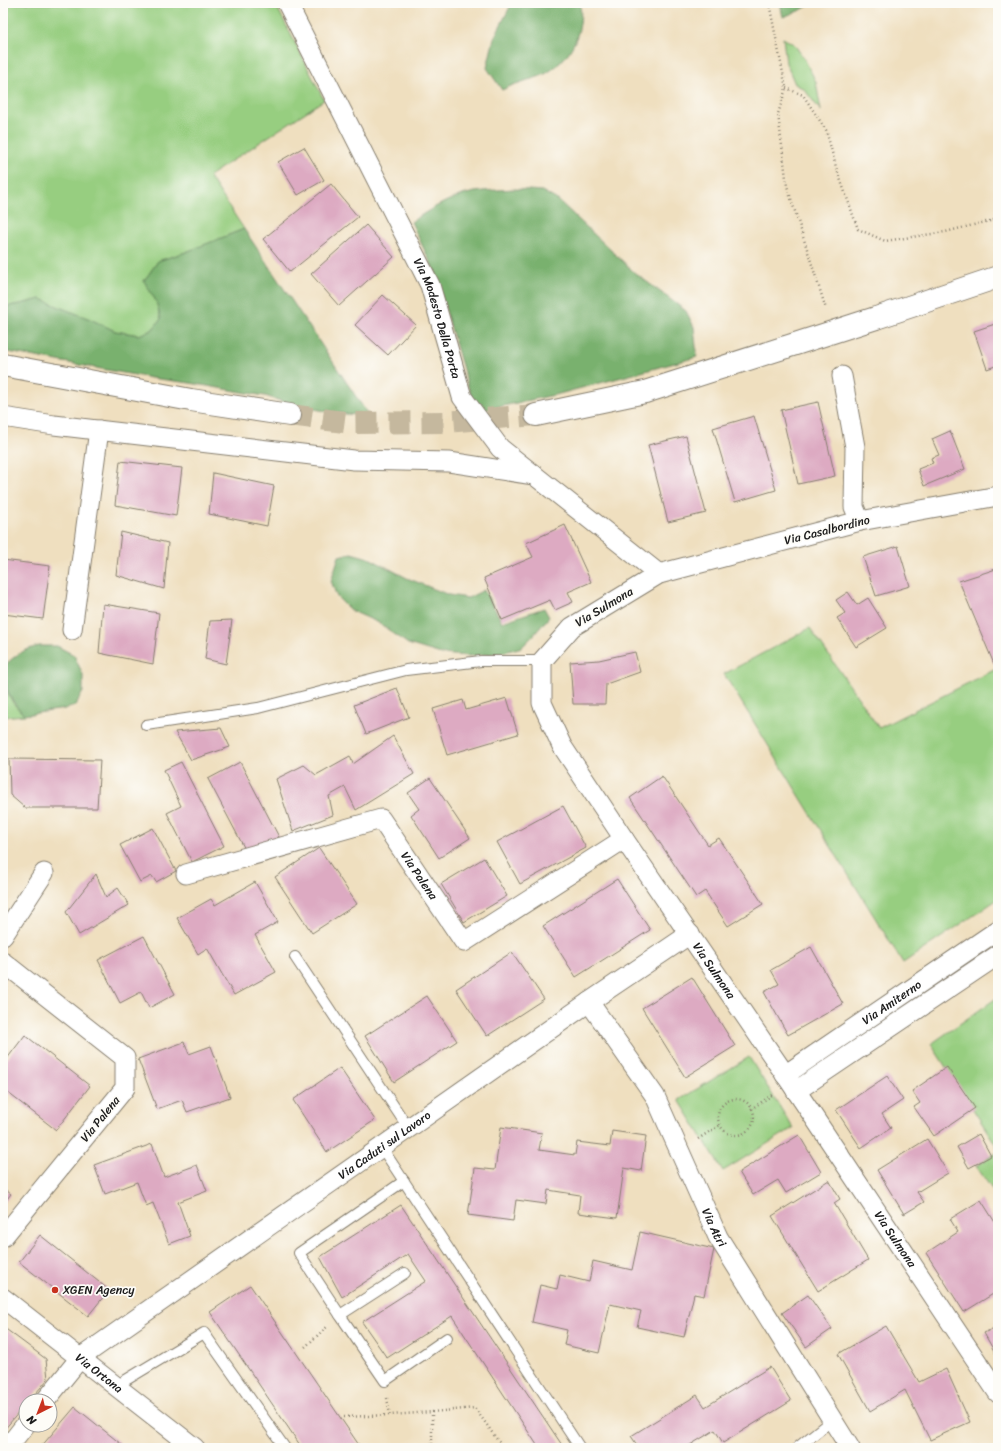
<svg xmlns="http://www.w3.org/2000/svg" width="1001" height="1451" viewBox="0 0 1001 1451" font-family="Sriracha,sans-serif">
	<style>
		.green { fill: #97ce80; stroke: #5a754e }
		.forest { fill: #79b16e; stroke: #4a6645 }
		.building { fill: #ddaac2 }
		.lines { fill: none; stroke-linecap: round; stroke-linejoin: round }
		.trunk-tunnel { stroke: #c5b89e; stroke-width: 22; stroke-dasharray: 22 11; stroke-linecap: butt }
		.service-casing { stroke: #867e6e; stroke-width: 12 }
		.minor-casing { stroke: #867e6e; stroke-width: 21 }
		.trunk-casing { stroke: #867e6e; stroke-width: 24 }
		.path { stroke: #867e6e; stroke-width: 2.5; stroke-dasharray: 1 3; stroke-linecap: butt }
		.service { stroke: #fff; stroke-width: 10 }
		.minor { stroke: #fff; stroke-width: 19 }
		.trunk { stroke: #fff; stroke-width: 22 }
		.trunk-bridge-casing { stroke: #867e6e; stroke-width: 24; stroke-linecap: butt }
		.trunk-bridge { stroke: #fff; stroke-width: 22 }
		.poi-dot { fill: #c8321e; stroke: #fdfcf7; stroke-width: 1.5 }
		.labels { text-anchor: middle; stroke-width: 3.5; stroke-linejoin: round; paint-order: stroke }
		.street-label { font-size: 12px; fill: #1c1c1c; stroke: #fdfcf7 }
		.poi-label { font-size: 12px; fill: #1c1c1c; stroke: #fdfcf7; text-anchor: start }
	</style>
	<rect width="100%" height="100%" fill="#fdfcf7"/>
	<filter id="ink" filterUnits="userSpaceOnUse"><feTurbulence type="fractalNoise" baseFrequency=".025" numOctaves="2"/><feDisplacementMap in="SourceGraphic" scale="8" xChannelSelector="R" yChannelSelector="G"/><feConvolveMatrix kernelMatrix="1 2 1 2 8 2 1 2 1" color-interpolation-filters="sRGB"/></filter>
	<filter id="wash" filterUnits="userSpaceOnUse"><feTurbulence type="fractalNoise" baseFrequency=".012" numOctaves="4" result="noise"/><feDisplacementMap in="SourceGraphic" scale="16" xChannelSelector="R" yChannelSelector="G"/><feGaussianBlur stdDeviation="0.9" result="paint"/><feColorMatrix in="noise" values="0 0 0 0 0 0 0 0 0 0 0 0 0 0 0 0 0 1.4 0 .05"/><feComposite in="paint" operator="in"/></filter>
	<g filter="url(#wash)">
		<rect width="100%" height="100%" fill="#efdfbf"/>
		<g class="green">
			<polygon points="3,3 275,3 324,100 209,176 244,229 186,252 158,261 144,281 156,301 161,319 152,330 139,335 115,331 90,319 64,309 41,299 21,304 3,307"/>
			<polygon points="783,38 794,44 805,60 816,82 821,111 804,89 795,84 786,63"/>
			<polygon points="810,628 879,728 998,668 998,899 903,963 724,674"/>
			<polygon points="3,667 6,689 13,703 24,715 3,717"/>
			<polygon points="998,997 998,1148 931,1044"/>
			<polygon points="749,1057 793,1128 723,1171 679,1100"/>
			<polygon points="998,1152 998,1198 976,1166"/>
		</g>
		<g class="forest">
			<path d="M512,3H580C584,32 571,59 545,74C538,78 529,79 522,82C515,84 508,87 502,90L487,68L494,38Z"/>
			<polygon points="780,3 813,3 801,10 783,17"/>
			<path d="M515,189L542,191L559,201L635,273L686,311L694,327L697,357L559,394L479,411L472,400L434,270L411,222C430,209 452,196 475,192C488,190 502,190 515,189Z"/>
			<polygon points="244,229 369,416 335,413 294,405 265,396 190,383 151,378 3,351 3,307 21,304 41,299 64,309 90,319 115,331 139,335 152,330 161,319 156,301 144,281 158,261 186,252"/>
			<polygon points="351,553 369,558 407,578 449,595 468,598 484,590 502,622 544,608 549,617 532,637 522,647 501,653 468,656 441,654 408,644 379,623 350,610 337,597 331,581 339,556"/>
			<path d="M39,646H57L74,655L83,675V692L75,706L65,709L24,715C9,698 6,690 3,668C14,655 23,650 39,646Z"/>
		</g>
		<g id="blocks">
			<g class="building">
				<polygon points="304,147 324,180 298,195 278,162"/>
				<polygon points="331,184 358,217 290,272 263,239"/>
				<polygon points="366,225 394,257 339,306 311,274"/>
				<polygon points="383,295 416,325 388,355 355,325"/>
				<polygon points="998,323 998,365 987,369 974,331"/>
				<polygon points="818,402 835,476 798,484 781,410"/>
				<polygon points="754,416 776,490 735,502 713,428"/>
				<polygon points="950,431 965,469 924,486 918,469 933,463 931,458 939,455 932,439"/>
				<polygon points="686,436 706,513 668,522 648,445"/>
				<polygon points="120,461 182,468 176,516 115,505"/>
				<polygon points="213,473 274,486 267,526 209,514"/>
				<polygon points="565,525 591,582 568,592 573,602 555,610 550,600 502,620 484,578 533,557 526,543"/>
				<polygon points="121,532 168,543 164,589 116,575"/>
				<polygon points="898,546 910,586 876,596 863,557"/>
				<polygon points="3,560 50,566 43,619 3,614"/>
				<polygon points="996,569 998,574 998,662 994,664 959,581"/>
				<polygon points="848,592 857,605 868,598 887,628 856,647 837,618 845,613 836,600"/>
				<polygon points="103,604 159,613 153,664 99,653"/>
				<polygon points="232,620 226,664 205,659 210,621"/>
				<polygon points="635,652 640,672 606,684 605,704 573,704 570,662 599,660"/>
				<polygon points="397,688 409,717 366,734 354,705"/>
				<polygon points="507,698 518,734 447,755 433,709 463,700 466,710"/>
				<polygon points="221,728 230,747 191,760 175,732"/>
				<polygon points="393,736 414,774 356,810 345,787 329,796 333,815 293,831 276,779 304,765 316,775 350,756 353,764"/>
				<polygon points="9,759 100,760 97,808 25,808 10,795"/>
				<polygon points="181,762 224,846 192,862 167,813 181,806 164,770"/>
				<polygon points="240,762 279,837 247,853 208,779"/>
				<polygon points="662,776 708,845 719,838 763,904 728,926 705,891 696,897 630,798"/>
				<polygon points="430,778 470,838 439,858 411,815 419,809 408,793"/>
				<polygon points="563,806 586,848 520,884 497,842"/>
				<polygon points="153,828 176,871 156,882 152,876 140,882 120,845"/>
				<polygon points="319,848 357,904 312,933 275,877"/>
				<polygon points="484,858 507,896 464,922 441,884"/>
				<polygon points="96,874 106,897 118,888 129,905 79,935 66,912"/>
				<polygon points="617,879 650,930 576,977 543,926"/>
				<polygon points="255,882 278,922 255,935 276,972 234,995 207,948 198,954 177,918 211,899 215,905"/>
				<polygon points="144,936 175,994 149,1008 141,992 120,1003 98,960"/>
				<polygon points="811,947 843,1004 788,1035 764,992 779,984 771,970"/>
				<polygon points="512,952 544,999 487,1036 456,989"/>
				<polygon points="692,977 735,1046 685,1077 642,1008"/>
				<polygon points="427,996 457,1041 394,1082 365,1036"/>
				<polygon points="25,1035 90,1086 56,1130 3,1089 3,1064"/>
				<polygon points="184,1042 189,1054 211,1046 230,1097 187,1112 182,1100 157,1109 138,1059"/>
				<polygon points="947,1067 975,1108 934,1136 914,1107 920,1103 912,1091"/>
				<polygon points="340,1068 375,1120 327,1152 293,1100"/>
				<polygon points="887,1076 903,1100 882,1114 891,1128 861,1148 836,1110"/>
				<polygon points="501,1127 542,1133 539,1150 575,1155 577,1142 610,1146 612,1131 646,1136 641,1171 624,1168 617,1218 578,1213 580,1195 548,1190 546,1204 516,1200 513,1221 468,1215 475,1168 495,1170"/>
				<polygon points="979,1134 991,1156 969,1168 957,1147"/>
				<polygon points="799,1135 821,1172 786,1193 778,1180 753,1195 739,1172"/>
				<polygon points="927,1139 948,1173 917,1192 924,1202 904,1214 877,1170"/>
				<polygon points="152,1144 164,1177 197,1165 207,1191 178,1202 190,1236 169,1244 153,1203 146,1206 137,1182 105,1194 94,1165"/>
				<polygon points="829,1180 840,1199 834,1203 868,1260 818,1291 772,1216"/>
				<polygon points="3,1188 11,1194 3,1204"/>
				<polygon points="981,1200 998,1227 998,1291 964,1312 926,1253 958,1232 950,1219"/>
				<polygon points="401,1205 564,1448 539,1448 452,1316 387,1358 362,1322 426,1281 408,1254 342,1297 320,1257"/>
				<polygon points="640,1232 714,1249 704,1296 694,1294 684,1337 637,1327 641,1311 610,1304 599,1353 564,1345 567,1330 532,1322 540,1285 557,1289 560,1275 589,1282 593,1261 632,1270"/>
				<polygon points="40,1235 109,1290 88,1316 19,1262"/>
				<polygon points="250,1285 361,1448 302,1448 210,1312"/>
				<polygon points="808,1295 832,1329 806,1347 782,1313"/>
				<polygon points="886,1326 919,1382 946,1369 970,1422 930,1440 905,1390 870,1411 838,1354"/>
				<polygon points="998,1326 998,1358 984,1333"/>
				<polygon points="3,1327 46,1359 48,1379 29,1401 26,1401 26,1404 3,1431"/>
				<polygon points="770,1367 791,1401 723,1443 715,1430 685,1448 639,1448 631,1436 697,1395 705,1407"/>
				<polygon points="75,1407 126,1448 40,1448"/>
			</g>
		</g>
	</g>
	<g filter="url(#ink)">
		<use href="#blocks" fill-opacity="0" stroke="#867e6e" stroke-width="1"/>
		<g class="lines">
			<polyline class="trunk-tunnel" points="290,415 352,423 445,422 536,415"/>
			<defs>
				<g id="service">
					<polyline points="146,725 258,708 406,670 481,661 542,661"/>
					<polyline points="295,957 409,1129"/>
					<polyline points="382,1148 580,1448"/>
					<polyline points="405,1273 340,1315 385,1381 447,1338"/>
					<polyline points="340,1315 299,1253 404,1181"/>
					<polyline points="116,1386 204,1333 285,1448"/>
					<polyline points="797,1448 832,1420"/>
				</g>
				<g id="minor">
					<path id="s1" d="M287,3L430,285L462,397L500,448L659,574"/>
					<polyline points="842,376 855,447 854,507 860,521"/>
					<polyline points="3,417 54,425 354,460 449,462 534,475"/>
					<path id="s2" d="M998,496L860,521L659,574L572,627L542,661V703L562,746L624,839L791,1083L998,1393"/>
					<polyline points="72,630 99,430"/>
					<path id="s3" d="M186,874L381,819L464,942L624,839"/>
					<polyline points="3,936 44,873"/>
					<polyline points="3,962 125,1058 125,1088 3,1237"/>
					<path id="s4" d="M589,1002L655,1096L718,1237L850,1448"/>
					<path id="s5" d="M785,1075L998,930"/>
					<polyline points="796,1091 998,955"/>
					<path id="s6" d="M3,1298L195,1448"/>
					<path id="s7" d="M45,1401L80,1358L589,1002L690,934"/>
					<polyline points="7,1448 26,1424"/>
				</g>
				<g id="trunk">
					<polyline points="876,318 998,277"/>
					<polyline points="3,365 191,400 290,415"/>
					<polyline points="536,415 645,392 786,347"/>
				</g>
			</defs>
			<use href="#service" class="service-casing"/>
			<use href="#minor" class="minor-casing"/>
			<use href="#trunk" class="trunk-casing"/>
			<g class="path">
				<polyline points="769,3 786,88 778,114 787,186 826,309"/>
				<polyline points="786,88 803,95 826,130 836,167 858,229 885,241 945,232 998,219"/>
				<circle cx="736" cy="1117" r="18"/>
				<polyline points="751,1109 772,1095"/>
				<polyline points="698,1139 720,1125"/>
				<polyline points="305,1347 328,1326"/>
				<polyline points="387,1398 390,1415 432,1412"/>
				<polyline points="344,1417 390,1415"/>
				<polyline points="253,1448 263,1446"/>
				<polyline points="432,1448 432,1412 475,1408 503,1448"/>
			</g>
			<use href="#service" class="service"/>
			<use href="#minor" class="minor"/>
			<use href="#trunk" class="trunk"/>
			<defs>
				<polyline id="trunk-bridge" points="786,347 876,318"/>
			</defs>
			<use href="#trunk-bridge" class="trunk-bridge-casing"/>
			<use href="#trunk-bridge" class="trunk-bridge"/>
		</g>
	</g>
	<circle class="poi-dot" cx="55" cy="1290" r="4"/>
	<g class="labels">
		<g class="street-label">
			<text dy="4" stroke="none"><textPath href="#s1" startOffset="350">Via Modesto Della Porta</textPath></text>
			<text transform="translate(827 530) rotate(-14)" y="4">Via Casalbordino</text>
			<text transform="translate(604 607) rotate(-31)" y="4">Via Sulmona</text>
			<text dy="4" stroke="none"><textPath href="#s3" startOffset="271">Via Palena</textPath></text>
			<text dy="4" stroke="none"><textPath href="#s2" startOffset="856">Via Sulmona</textPath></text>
			<text dy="4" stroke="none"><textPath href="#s5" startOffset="129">Via Amiterno</textPath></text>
			<text transform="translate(100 1119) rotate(-51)" y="4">Via Palena</text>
			<text dy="4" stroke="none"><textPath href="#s7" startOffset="427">Via Caduti sul Lavoro</textPath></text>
			<text dy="4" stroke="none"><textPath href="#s4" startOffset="259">Via Atri</textPath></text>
			<text dy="4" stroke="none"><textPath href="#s2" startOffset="1180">Via Sulmona</textPath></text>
			<text dy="4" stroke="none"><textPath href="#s6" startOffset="122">Via Ortona</textPath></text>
		</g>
		<g class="poi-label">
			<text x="63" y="1294">XGEN Agency</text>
		</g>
	</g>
	<rect width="1001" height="1451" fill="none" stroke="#fdfcf7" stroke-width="16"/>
	<g transform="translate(38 1413) rotate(222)"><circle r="19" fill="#fdfcf7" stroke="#a3a29f"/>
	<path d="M0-3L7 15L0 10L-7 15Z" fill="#c8321e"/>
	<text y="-6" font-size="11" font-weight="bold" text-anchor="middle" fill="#1c1c1c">N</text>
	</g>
</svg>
